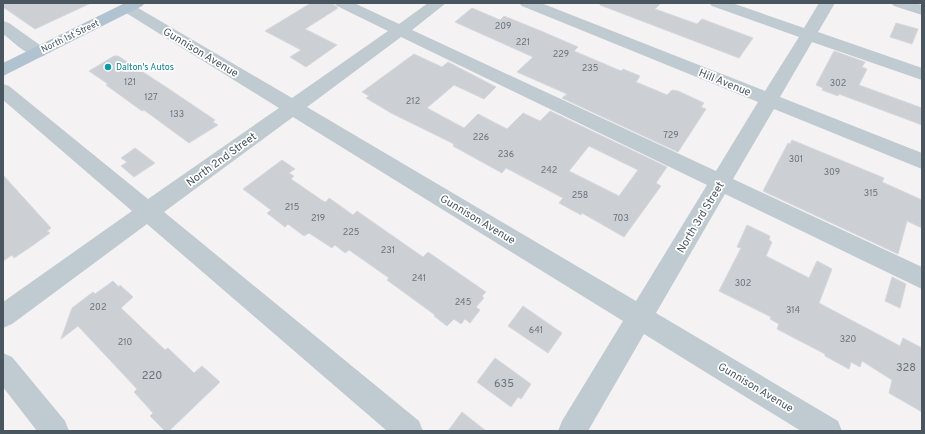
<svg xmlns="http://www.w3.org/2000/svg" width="925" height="434" viewBox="0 0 925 434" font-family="Overpass,sans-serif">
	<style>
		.building { fill: #cccfd4; stroke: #d6d8dd; fill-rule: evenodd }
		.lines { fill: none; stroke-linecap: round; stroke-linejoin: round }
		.minor { fill: #c0cad1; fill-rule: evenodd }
		.major { fill: #b1c3d0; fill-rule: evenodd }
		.culture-dot { fill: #0f9aa8; stroke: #fff; stroke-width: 1.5 }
		.labels { text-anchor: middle; stroke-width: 3.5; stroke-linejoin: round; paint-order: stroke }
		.number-label { font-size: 9px; fill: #6a747d }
		.far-street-label { font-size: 9px; fill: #495660; stroke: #fff }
		.far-culture-label { font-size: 9px; fill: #0d838f; stroke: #fff; text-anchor: start }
		.street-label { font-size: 11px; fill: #495660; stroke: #fff }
		.near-number-label { font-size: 11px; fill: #6a747d }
	</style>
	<rect width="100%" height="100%" fill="#f4f2f2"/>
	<g class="building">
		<polygon points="3,3 91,3 35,29 3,7"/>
		<polygon points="311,3 332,3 338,8 305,29 337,45 306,67 290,57 301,50 265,31"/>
		<polygon points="600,3 661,3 655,9 697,24 702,19 753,38 739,58 600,5"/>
		<polygon points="472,8 500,20 504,16 541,31 578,47 574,51 621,71 623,69 640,76 636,82 667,95 672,90 678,91 704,103 701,107 706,109 678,152 562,98 567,94 517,72 533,57 455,22"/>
		<polygon points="896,23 918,29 912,44 890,37"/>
		<polygon points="834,51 865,62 862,67 867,69 859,85 922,108 922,125 839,94 838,96 822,90 823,88 816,85"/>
		<path d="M414,54L442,67L448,62L496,87L484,99L454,85L427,108L464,128L478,114L507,129L523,113L540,121L550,111L667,167L656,183L661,186L624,237L582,213L581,215L559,203L563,198L506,168L502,173L453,146L454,144L391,113L366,98L369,96L362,92ZM589,146L638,170L619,196L569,171Z"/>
		<polygon points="114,56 118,56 163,85 215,120 213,122 218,125 189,143 144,110 142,111 106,85 108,84 89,71"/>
		<polygon points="792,140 884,178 882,182 922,200 922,228 907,221 898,254 763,191 788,143 790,144"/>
		<polygon points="135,148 155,163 134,177 121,166 127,162 121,158"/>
		<polygon points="282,160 295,169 289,173 294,176 291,179 323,201 326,202 329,198 353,215 357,211 423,257 428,252 486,292 482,296 484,298 476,307 480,310 470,323 465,319 461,324 454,319 447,326 434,316 435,315 387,280 389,278 349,250 345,253 335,245 332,248 309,233 304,236 288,224 285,227 267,213 271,210 243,189"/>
		<polygon points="3,175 51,228 47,231 50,233 29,248 14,258 12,255 3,261"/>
		<polygon points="747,225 770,236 769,240 772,242 766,256 809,278 817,261 832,269 819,303 900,346 903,338 922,348 922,412 889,393 892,380 862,361 860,367 851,362 849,369 825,356 825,354 777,329 779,324 770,319 771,317 719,291 741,248 737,247"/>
		<polygon points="892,277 906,284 900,308 885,301"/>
		<polygon points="113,281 119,287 120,285 133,297 121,308 165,350 168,348 194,373 202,366 220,382 169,431 165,431 150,416 153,413 134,392 137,389 78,326 61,339 72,308 93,292 95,294"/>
		<polygon points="523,306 562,333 548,353 508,326"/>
		<polygon points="495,358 531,384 521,399 518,397 511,407 477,382"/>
		<polygon points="462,412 486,431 448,431"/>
	</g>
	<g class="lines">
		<g class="minor">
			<path d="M128,3L133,5L292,98L388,31L337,6L334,3H354L399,24L428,3H446L412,30L716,171L758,102L522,6L519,3H541L765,91L799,37L712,6L709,3H732L804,28L819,3H835L818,32L922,68V80L812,42L780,97L922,153V169L774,109L733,179L922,267V289L725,194L656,313L838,421L842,431H801L644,334L588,431H558L562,421L623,321L293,117L164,212L419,421L423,431H387L147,224L12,324L3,328V302L132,211L3,100V84L9,86L148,199L279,108L123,11L120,8L123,5ZM401,37L707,185L636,301L307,107Z"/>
			<polygon points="891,3 915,3 922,5 922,15 894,6"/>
			<path d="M3,21L9,23L44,48L46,52L44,56C29,59 14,42 3,34Z"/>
			<polygon points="3,353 12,357 65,421 69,431 37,431 3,387"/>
		</g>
		<polygon class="major" points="125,3 145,3 142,6 3,76 3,63"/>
	</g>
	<circle class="culture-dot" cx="108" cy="67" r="4"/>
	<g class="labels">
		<g class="number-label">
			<text x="503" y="29">209</text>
			<text x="523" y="45">221</text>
			<text x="561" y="57">229</text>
			<text x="590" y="71">235</text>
			<text x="130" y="85">121</text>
			<text x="838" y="86">302</text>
			<text x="151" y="100">127</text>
			<text x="413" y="104">212</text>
			<text x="177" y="117">133</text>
			<text x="671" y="138">729</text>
			<text x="481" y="140">226</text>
			<text x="506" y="157">236</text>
			<text x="796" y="162">301</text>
			<text x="549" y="173">242</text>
			<text x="832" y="175">309</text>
			<text x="871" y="196">315</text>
			<text x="580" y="198">258</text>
			<text x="292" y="210">215</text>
			<text x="318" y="221">219</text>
			<text x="621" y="221">703</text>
			<text x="351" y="235">225</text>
			<text x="388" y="253">231</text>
			<text x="419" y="281">241</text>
			<text x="743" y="286">302</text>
			<text x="463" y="305">245</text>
			<text x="98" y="310">202</text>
			<text x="793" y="313">314</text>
			<text x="536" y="333">641</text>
			<text x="848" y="342">320</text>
			<text x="125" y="345">210</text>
		</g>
		<g class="far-street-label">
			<text transform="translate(70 36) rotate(-26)" y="3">North 1st Street</text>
		</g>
		<g class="far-culture-label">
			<text x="116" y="70">Dalton's Autos</text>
		</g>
		<g class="street-label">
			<text transform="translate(201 52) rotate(31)" y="4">Gunnison Avenue</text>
			<text transform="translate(725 82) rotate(22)" y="4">Hill Avenue</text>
			<text transform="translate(221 159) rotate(-36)" y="4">North 2nd Street</text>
			<text transform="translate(700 217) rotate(-59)" y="4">North 3rd Street</text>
			<text transform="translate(478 219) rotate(31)" y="4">Gunnison Avenue</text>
			<text transform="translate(756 387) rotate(31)" y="4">Gunnison Avenue</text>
		</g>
		<g class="near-number-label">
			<text x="906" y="371">328</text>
			<text x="152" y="379">220</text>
			<text x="504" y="387">635</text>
		</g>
	</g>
	<rect width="925" height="434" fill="none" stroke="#495660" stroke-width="8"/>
</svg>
